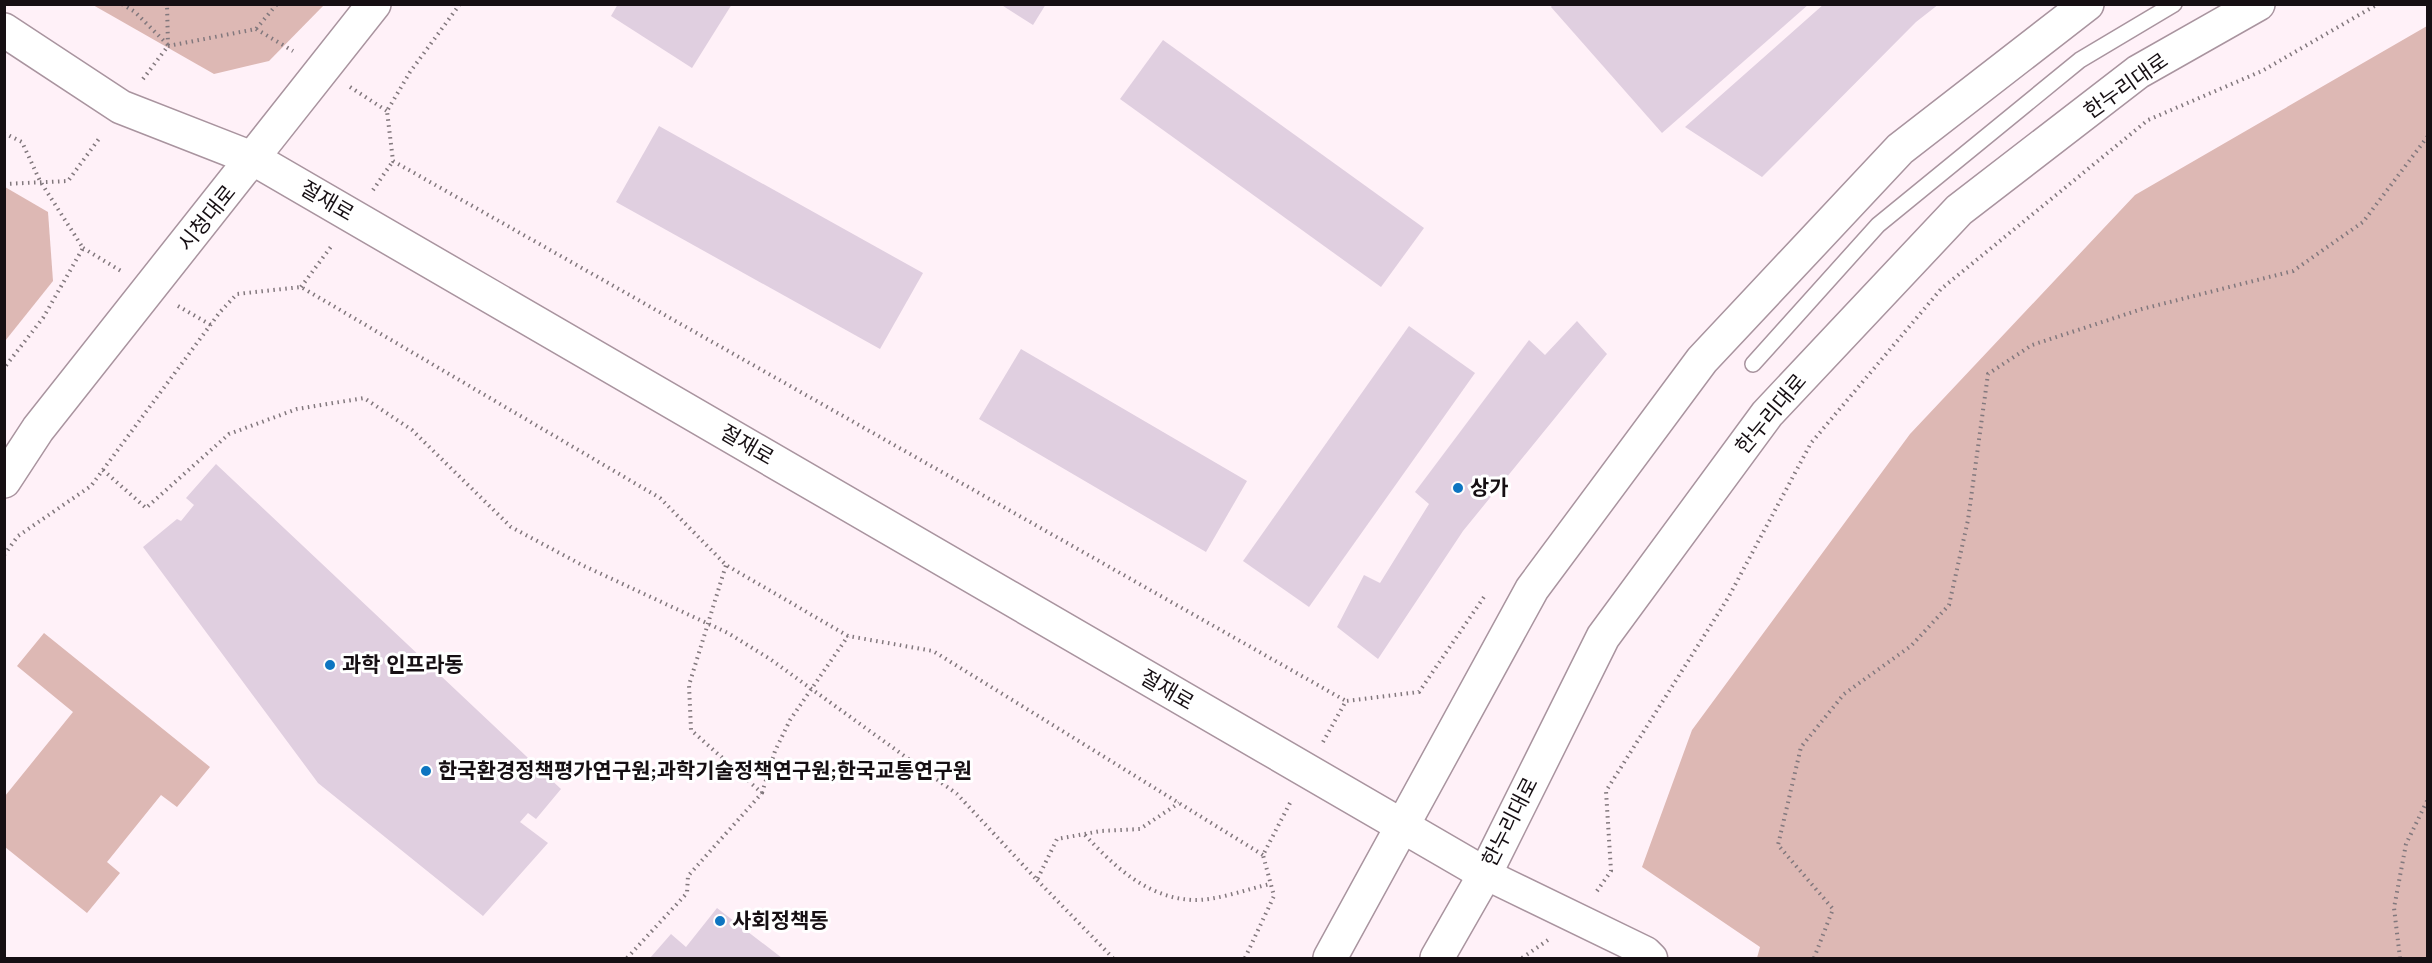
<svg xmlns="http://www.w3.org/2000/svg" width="2432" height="963" viewBox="0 0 2432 963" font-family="'Libre Baskerville','Noto Sans KR',serif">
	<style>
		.green { fill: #ddb8b4 }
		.building { fill: #e0cfe0 }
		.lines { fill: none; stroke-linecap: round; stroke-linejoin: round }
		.lane-casing { stroke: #a9949f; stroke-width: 18 }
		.street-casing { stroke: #a9949f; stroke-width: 33 }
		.secondary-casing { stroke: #a9949f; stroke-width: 36 }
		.path { stroke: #82787d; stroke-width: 4; stroke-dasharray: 1.5 4.5; stroke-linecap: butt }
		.lane { stroke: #fff; stroke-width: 15 }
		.street { stroke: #fff; stroke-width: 30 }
		.secondary { stroke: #fff; stroke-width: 33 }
		.poi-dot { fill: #0d75c1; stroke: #fff; stroke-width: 2 }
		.labels { text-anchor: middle; stroke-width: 6; stroke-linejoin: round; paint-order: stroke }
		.street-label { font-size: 21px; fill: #160f13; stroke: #fff }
		.poi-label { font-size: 21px; font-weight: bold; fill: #160f13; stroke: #fff; text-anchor: start }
	</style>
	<rect width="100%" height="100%" fill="#fff1f8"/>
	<g class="green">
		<polygon points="93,5 324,5 269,61 214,74"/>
		<polygon points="2427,26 2427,958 1757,958 1760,947 1642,867 1692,730 1910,434 2135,195"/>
		<polygon points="5,187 48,212 53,281 5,341"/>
		<polygon points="44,633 210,767 177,807 161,795 107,862 120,873 87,913 5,847 5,796 73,712 17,666"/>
	</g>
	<g class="building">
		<polygon points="618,4 732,4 692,68 611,16"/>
		<polygon points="1000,4 1046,4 1033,25"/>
		<polygon points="1553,4 1809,4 1662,133 1551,7"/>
		<polygon points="1824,4 1939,4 1916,22 1762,177 1685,127"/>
		<polygon points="1163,40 1424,228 1381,287 1120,99"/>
		<polygon points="659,126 923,273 880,349 616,202"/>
		<polygon points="1577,321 1607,354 1463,531 1378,659 1337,627 1364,575 1380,583 1429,504 1415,492 1529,340 1545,355"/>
		<polygon points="1409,326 1475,373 1309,607 1243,561"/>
		<polygon points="1021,349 1247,481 1206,552 979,419"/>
		<polygon points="216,464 561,789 536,819 528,813 520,822 548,843 483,916 318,783 143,547 177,519 181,521 194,505 186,498"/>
		<polygon points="717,908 782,958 650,958 671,934 686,947"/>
	</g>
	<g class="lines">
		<defs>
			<polyline id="lane" points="1753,364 1878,225 2080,60 2174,4"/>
			<polyline id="street" points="1485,874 1646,952 1652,958"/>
			<g id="secondary">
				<polyline points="4,30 121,107 254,159 1485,874"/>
				<polyline points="4,481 38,429 374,4"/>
				<polyline points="1330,958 1532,589 1702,360 1900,149 2087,4"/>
				<polyline points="1437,958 1485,874 1603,637 1767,414 1959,210 2138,72 2258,4"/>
			</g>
		</defs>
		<use href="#lane" class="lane-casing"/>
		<use href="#street" class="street-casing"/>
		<use href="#secondary" class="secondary-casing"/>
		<g class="path">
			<polyline points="122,4 135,12 168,45"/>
			<polyline points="460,4 410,72 387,111 393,161 1346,701"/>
			<polyline points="256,29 293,51"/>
			<polyline points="168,46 256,29 277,4"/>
			<polyline points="143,79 168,46 167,4"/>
			<polyline points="350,87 387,111"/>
			<polyline points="4,133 22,142 40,181 83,248 43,318 4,368"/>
			<polyline points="4,184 68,181 101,136"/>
			<polyline points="373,190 393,161"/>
			<polyline points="83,248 121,271"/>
			<polyline points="301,287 333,244"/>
			<polyline points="178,306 211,325"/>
			<polyline points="103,470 146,508 229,434 297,409 364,398 412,430 511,527 582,565 728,633 770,659 957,794 1037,880 1057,839 1101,831 1140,829 1179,803"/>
			<polyline points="4,555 18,536 91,486 220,312 237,294 301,287 660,498 726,565 848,636 933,651 1263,855"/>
			<polyline points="1323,742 1346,701 1419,692 1486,594"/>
			<polyline points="762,793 775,751 790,720 848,636"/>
			<path d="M1085,835C1114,866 1147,898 1193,900C1215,901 1248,889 1270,884"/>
			<polyline points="1037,880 1113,958"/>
			<polyline points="1597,891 1611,871 1606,791 1728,598 1811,443 1941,289 2148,120 2262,71 2378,4"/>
			<polyline points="627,958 687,893 688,876 762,793 691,730 689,685 726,565"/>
			<polyline points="1245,958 1274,896 1263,855 1291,801"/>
			<polyline points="1522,958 1548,940"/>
			<polyline points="1814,958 1833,909 1778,845 1801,747 1844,694 1911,646 1949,605 1968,520 1988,374 2032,345 2142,309 2293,271 2363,222 2428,136"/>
			<polyline points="2400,958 2394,908 2406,844 2428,799"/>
		</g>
		<use href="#lane" class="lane"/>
		<use href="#street" class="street"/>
		<use href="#secondary" class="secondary"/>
	</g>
	<g class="poi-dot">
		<circle cx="1458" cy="488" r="6"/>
		<circle cx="330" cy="665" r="6"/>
		<circle cx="426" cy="771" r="6"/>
		<circle cx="720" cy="921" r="6"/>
	</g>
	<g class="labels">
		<g class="street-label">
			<text transform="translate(2126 86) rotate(-35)" y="7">한누리대로</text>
			<text transform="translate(327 201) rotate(30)" y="7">절재로</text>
			<text transform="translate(207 218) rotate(-51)" y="7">시청대로</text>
			<text transform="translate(1771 414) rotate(-50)" y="7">한누리대로</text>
			<text transform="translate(747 445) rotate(30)" y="7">절재로</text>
			<text transform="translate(1167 690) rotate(30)" y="7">절재로</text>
			<text transform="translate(1510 822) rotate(-63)" y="7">한누리대로</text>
		</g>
		<g class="poi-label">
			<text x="1470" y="495">상가</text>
			<text x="342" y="672">과학 인프라동</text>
			<text x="438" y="778">한국환경정책평가연구원;과학기술정책연구원;한국교통연구원</text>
			<text x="732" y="928">사회정책동</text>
		</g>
	</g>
	<rect width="2432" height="963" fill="none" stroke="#160f13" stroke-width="12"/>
</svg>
